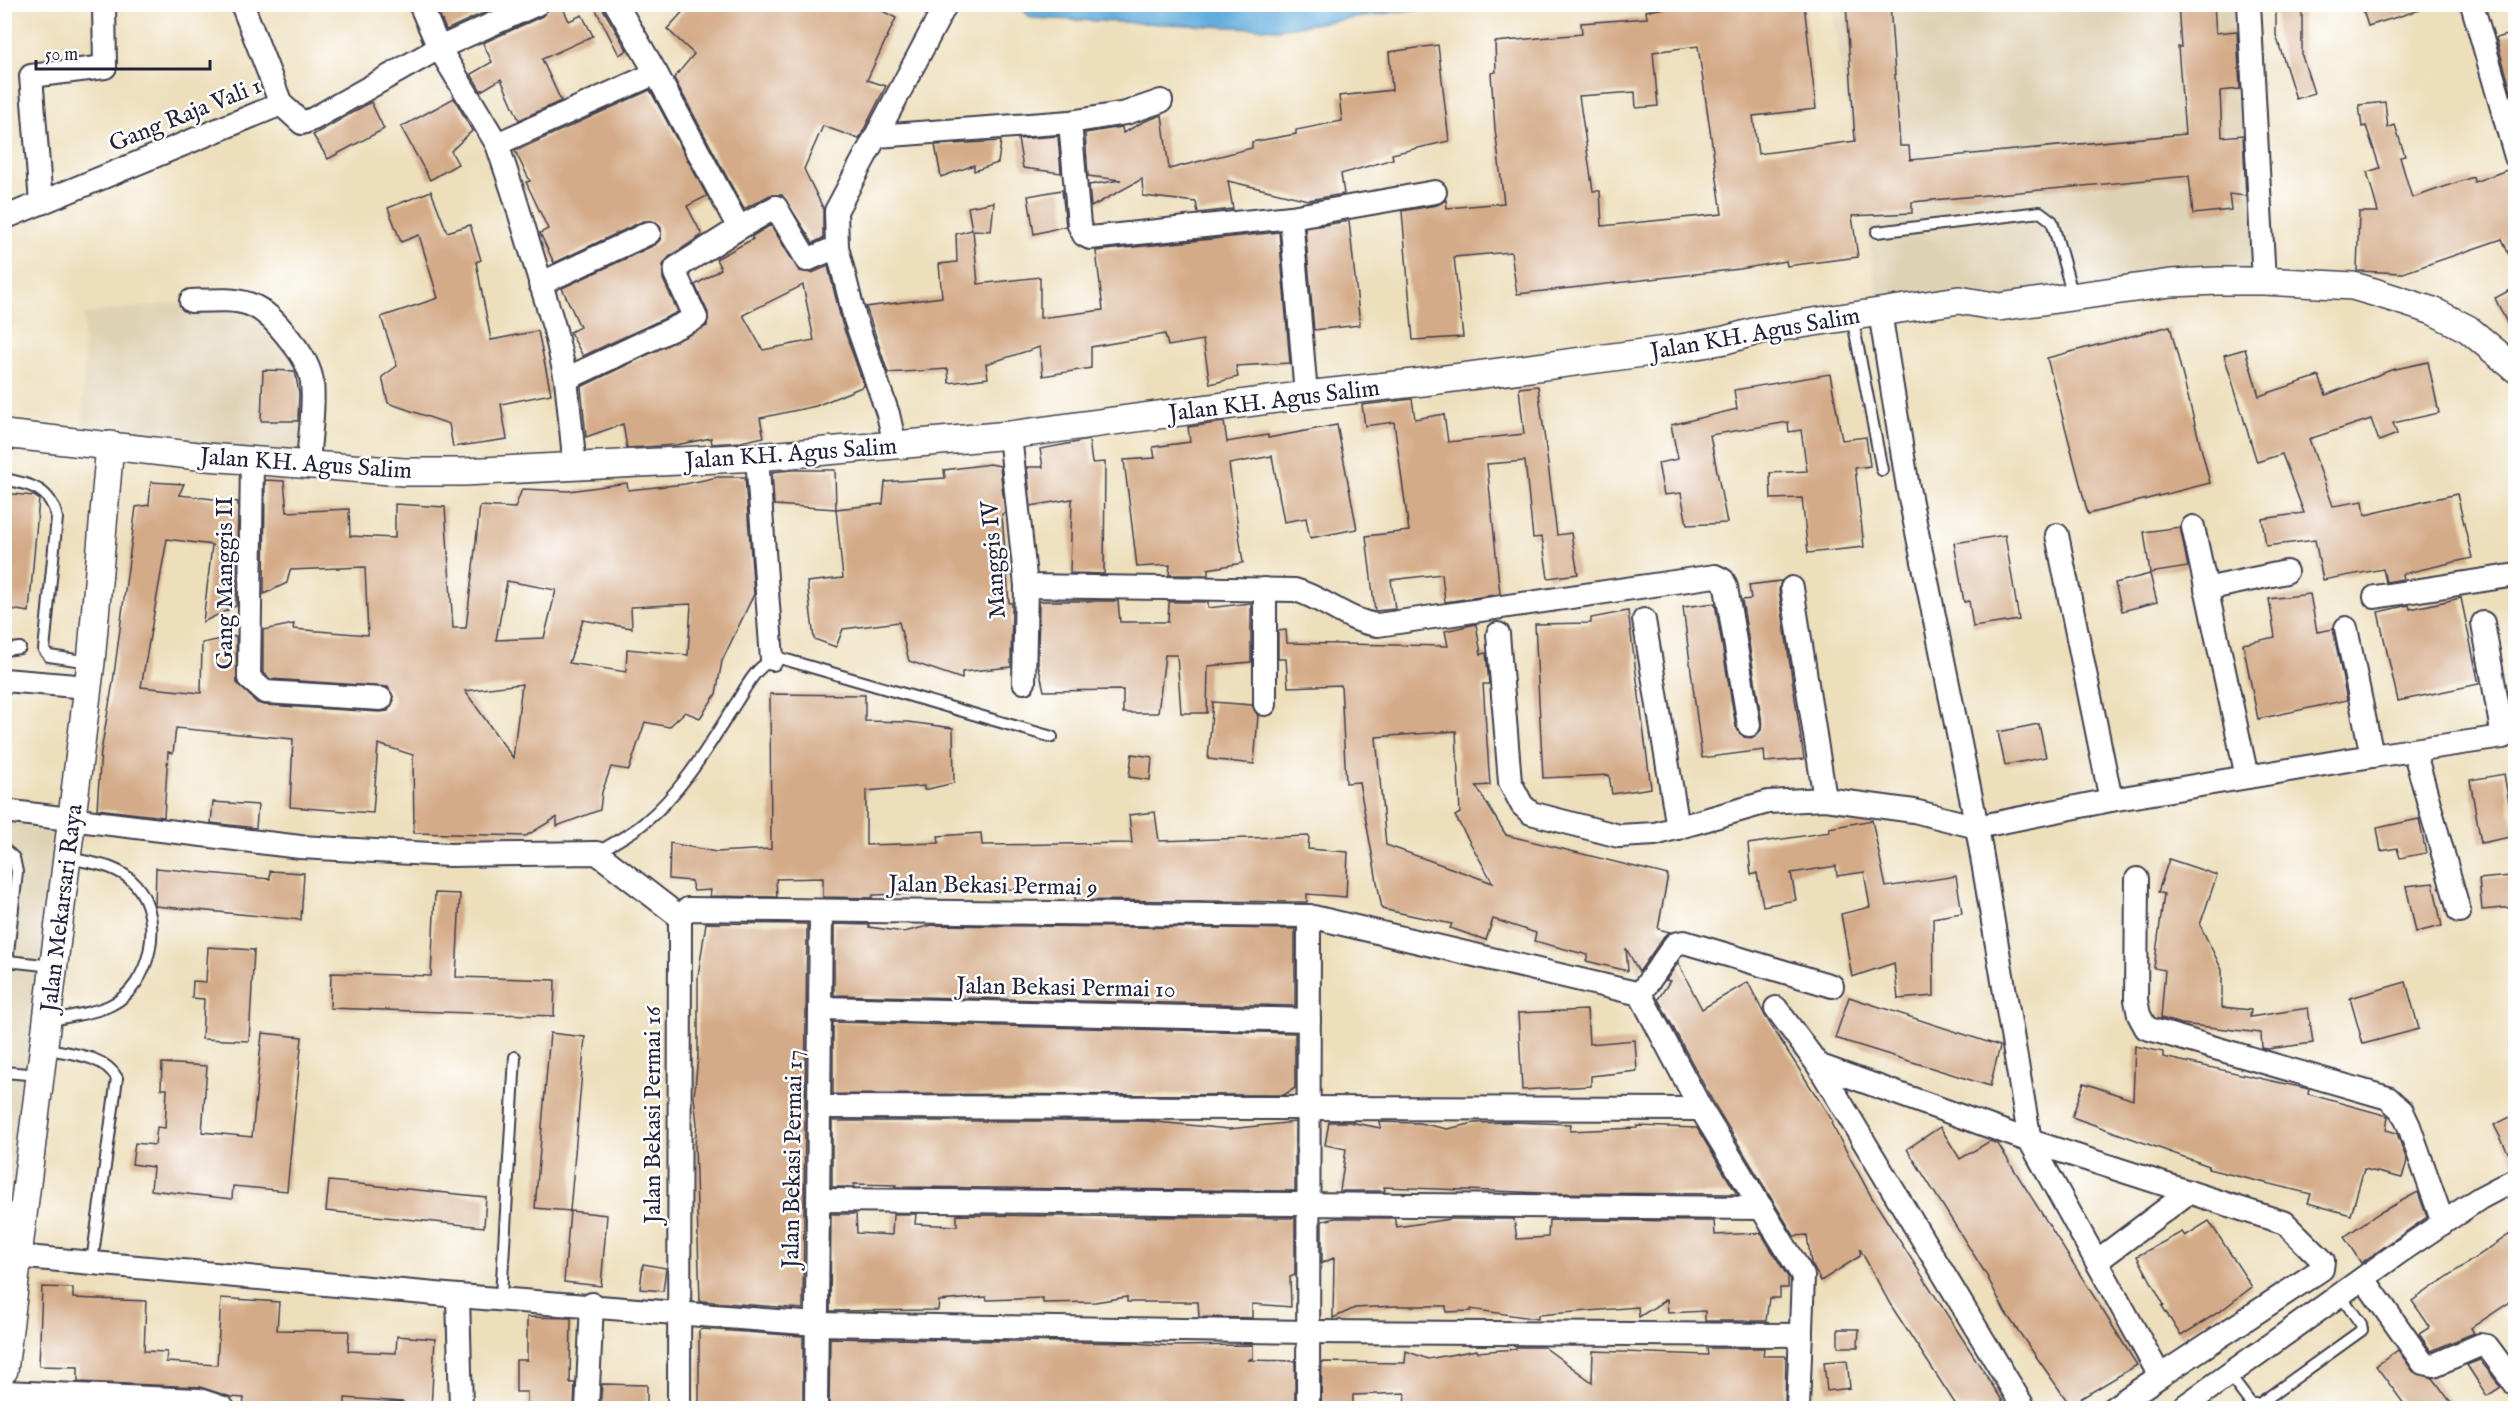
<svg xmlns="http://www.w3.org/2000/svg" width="2520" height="1413" viewBox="0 0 2520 1413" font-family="'IM FELL English',serif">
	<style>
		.built { fill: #dfd3b5 }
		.water { fill: #64addc; stroke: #43688c; stroke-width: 1.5 }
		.building { fill: #d4ab88; fill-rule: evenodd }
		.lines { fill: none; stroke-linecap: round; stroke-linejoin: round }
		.service-casing { stroke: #403e4e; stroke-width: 14 }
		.minor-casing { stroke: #403e4e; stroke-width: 26 }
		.tertiary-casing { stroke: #403e4e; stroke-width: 30 }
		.service { stroke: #fff; stroke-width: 10 }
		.minor { stroke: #fff; stroke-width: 22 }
		.tertiary { stroke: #fff; stroke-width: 27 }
		.labels { text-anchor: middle; stroke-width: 5; stroke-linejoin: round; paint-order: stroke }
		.street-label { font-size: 24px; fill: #22223b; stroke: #fff }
	</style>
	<rect width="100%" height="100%" fill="#fff"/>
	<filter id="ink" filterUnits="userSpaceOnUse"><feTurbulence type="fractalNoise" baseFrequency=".0167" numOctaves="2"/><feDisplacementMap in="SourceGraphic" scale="12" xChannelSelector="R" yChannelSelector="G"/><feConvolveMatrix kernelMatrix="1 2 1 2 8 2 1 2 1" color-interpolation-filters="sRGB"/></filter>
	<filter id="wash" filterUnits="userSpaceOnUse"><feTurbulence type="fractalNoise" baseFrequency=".008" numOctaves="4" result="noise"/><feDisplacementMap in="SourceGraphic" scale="24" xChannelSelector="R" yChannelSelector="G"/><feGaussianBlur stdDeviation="1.35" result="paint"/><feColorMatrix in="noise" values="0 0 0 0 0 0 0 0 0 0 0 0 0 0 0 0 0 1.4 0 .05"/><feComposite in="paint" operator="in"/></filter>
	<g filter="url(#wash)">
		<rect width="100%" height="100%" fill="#eddfbc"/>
		<g class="built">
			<polygon points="1832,5 2249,5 2264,281 1880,312"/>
			<polygon points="233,300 304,357 308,466 83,437 84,314 191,301"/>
			<polygon points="5,307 14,308 5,371 4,307"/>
			<polygon points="4,811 73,818 28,1181 5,1179"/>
		</g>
		<polygon class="water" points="1018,5 1444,5 1277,29 1031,18"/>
		<g id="blocks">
			<g class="building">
				<polygon points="435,4 503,4 446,30"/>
				<polygon points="550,4 561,4 569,21 582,15 593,36 542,59 561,101 519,120 501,79 481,91 471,74 492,62 483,43 543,16"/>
				<polygon points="600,4 627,50 619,55 595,8"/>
				<polygon points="690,4 869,4 896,18 867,80 886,86 859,139 823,126 804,169 823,208 823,238 813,243 782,195 770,195 744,209 674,78 694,54 667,29"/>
				<path d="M1695,4H1804L1816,109L1753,116L1758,154L1855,141L1846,4H1890L1900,146H1909L1910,160L2185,134L2178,47H2181L2178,4H2214L2216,33L2237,31L2240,89L2220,91L2222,137L2243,135L2246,196L2229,194L2231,210L2193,214L2189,176L1912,202V213L1852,216L1858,257L1787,266L1786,261L1740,269L1517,294L1511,252L1454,257L1463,337L1413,340L1402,211L1437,205L1446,200L1447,208L1504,203L1495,129L1491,73L1496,72L1495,42L1582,34L1581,23L1647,18L1646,11ZM1698,46L1722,214L1602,226L1600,191H1593L1579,96L1635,92L1636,108L1658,106L1653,52Z"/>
				<polygon points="2276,4 2302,4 2302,56 2314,93 2296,99 2276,35"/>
				<polygon points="2361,4 2422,4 2423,9 2368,26"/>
				<polygon points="2516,32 2516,95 2512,95 2496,38"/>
				<polygon points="1438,45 1449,141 1392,154 1393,159 1341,174 1344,194 1308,200 1228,181 1233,209 1198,213 1196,202 1143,196 1142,179 1091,207 1089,185 1121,180 1088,176 1085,133 1122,127 1123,133 1143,122 1162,115 1169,169 1252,148 1252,142 1296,134 1296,130 1342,121 1339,96 1392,90 1389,52"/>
				<polygon points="650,90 707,196 687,206 702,235 669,257 663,265 663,279 678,312 583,356 570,332 580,327 562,288 655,245 660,240 661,228 656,222 643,221 554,263 540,233 548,229 526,182 530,181 515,151"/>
				<polygon points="454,98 472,131 451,151 458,164 430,180 401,127"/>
				<polygon points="371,102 384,129 328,159 313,135"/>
				<polygon points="2385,102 2388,128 2395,125 2405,156 2400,157 2412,198 2473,177 2474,182 2510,169 2516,179 2516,271 2502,239 2403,273 2357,271 2359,212 2378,212 2367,172 2380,168 2366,126 2362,127 2359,105"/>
				<polygon points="1058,136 1061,173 1023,168 1018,139"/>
				<polygon points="1001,141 998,163 974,171 974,165 941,177 935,145"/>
				<polygon points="1062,190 1066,226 1034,234 1028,196"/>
				<polygon points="431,191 447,232 470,225 481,260 476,262 491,340 538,331 551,394 501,404 507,439 453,447 449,424 388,403 382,377 397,366 381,317 438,298 419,235 401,242 388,208"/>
				<polygon points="994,202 991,231 973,230 978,284 1040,277 1040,318 1103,310 1096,251 1279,232 1290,363 1236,366 1238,377 1210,384 1203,340 1168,346 1165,334 1091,347 1091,368 1043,376 1040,347 986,364 988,378 949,383 948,369 888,373 866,307 942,297 939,264 957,262 956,234 972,230 968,207"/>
				<polygon points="1349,221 1360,325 1314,330 1305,228"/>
				<path d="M771,225L799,271L812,273L828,266L842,323L864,386L816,406L760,418L764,437L741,442L712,444L711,438L676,445L627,448L623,424L586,437L581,387L707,326L708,313L695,285L721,269L716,259L753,239L751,237ZM803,285L814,340L763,350L743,315Z"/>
				<polygon points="2516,287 2516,342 2495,298"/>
				<polygon points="2170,326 2210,483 2088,514 2047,358"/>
				<polygon points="2245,349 2259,396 2319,376 2326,395 2391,370 2428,362 2439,413 2393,423 2397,434 2379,441 2371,419 2309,439 2333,506 2363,501 2365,515 2457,494 2472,558 2402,574 2403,579 2386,582 2383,569 2323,580 2315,540 2266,546 2262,519 2304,513 2282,454 2257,462 2224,355"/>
				<polygon points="263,370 295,371 299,393 298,421 261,421"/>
				<polygon points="1830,374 1842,440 1866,437 1870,466 1855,468 1864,547 1808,553 1802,498 1771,499 1770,473 1807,471 1801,430 1789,432 1788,422 1710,435 1727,523 1687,525 1681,493 1664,495 1658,463 1678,459 1671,425 1737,409 1734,390"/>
				<polygon points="1538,386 1557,535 1571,533 1578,574 1548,578 1542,537 1533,538 1525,461 1487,464 1500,594 1445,602 1442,574 1391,580 1395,609 1375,611 1366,536 1409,531 1394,422 1365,426 1362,405 1412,399 1415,419 1444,414 1448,442 1524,434 1519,388"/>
				<polygon points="1224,422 1227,442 1268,435 1268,438 1337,425 1357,529 1310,538 1306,518 1284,522 1272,456 1229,464 1243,563 1208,569 1208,575 1169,575 1170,565 1137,567 1124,460 1155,458 1153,447 1190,442 1188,427"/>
				<polygon points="1089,440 1092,463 1105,462 1104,574 1070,573 1072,499 1031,506 1027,467 1043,467 1040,449"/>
				<polygon points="990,464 1000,466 1005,513 1002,514 1009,603 1012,603 1011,667 962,672 962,679 909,661 899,622 843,629 836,647 814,639 807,582 843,578 836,509 883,504 885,482 945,478 944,470"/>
				<polygon points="791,470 835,470 836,509 774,505 772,472"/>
				<path d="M718,477H745L754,594L722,661L716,694L700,718L685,712L669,727L645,722L629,770L611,767L602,792L600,810L557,826V817L526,836L414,833L413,755L378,744L373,813L290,807L293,739L176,728L173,753L168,752L164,817L97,809L101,751L113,682L136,507L149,505L151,482L184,484L179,495L238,502L236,606L203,622L212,545L167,539L141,687L201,693L202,643L236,636L237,683L257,703L264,705L380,712L388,711L394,700L388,687L270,679L263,672V630L294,624L293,629L368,635L365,567L290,570L287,583L264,594L265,480L284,481L287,512L349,509L350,536L395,538V504L445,507L453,628H466L480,506L515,508L522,489L569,491L627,483L628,490L685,484ZM507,581L556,590L544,638L496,640ZM691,604L688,655L627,649L626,672L569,663L583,620L632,628L631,607ZM522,684L513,758L465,691Z"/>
				<polygon points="4,493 34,496 39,499 29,612 4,608"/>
				<polygon points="2180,527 2188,567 2150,573 2144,532"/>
				<polygon points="2005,535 2019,620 1973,627 1969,601 1964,602 1954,543"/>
				<polygon points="2150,574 2157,602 2122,611 2115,583"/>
				<polygon points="1781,581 1779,590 1804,759 1765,762 1764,750 1702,758 1683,607 1715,603 1736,727 1744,737 1752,738 1761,730 1762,723 1742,600 1751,599 1749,585"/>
				<polygon points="2310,594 2317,632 2333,629 2347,700 2258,719 2243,644 2275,637 2269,599"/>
				<polygon points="2461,598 2479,684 2398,701 2378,612 2409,605 2410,609"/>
				<polygon points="1039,601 1118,601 1120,622 1168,622 1169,602 1208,602 1208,608 1251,603 1251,662 1208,666 1207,713 1181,713 1177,655 1165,655 1158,713 1123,713 1123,690 1044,691 1038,664"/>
				<polygon points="1628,611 1651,788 1612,794 1609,775 1543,778 1535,624 1591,623 1591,618"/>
				<path d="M1476,624L1481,654L1486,653L1489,684H1483L1490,785L1476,786L1506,835L1668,875L1658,929L1670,932L1664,936L1639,972L1626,948L1628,971L1586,961L1588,955L1534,941L1536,933L1493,919L1486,940L1450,928L1452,924L1382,909L1359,782L1346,783L1341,685L1288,687L1286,659H1278V631L1286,630L1287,643L1448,646L1445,631ZM1456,731L1460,813L1455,816L1493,883L1386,845L1376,737Z"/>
				<polygon points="770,694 865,695 865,721 908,722 953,728 954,783 924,790 924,786 866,791 866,845 939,843 938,836 981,833 982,845 1132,843 1129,815 1155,812 1159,841 1309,836 1308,849 1348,852 1346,897 1307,894 1307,902 1300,902 1075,900 1076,890 1041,892 1040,888 873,895 872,898 823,897 823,878 776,879 777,897 710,896 711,890 694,891 691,881 669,879 670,843 716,852 771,849"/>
				<polygon points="1213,702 1252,705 1258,716 1254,764 1208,759"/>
				<polygon points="2039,724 2046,757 2005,765 1998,732"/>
				<polygon points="1132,754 1152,757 1150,780 1129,777"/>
				<polygon points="2504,774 2515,836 2481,843 2470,780"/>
				<polygon points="213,802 258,805 256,828 211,823"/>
				<polygon points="2419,819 2426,853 2400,858 2397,848 2381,851 2377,828"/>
				<polygon points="1872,820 1886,887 1956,876 1962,913 1933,918 1934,996 1898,999 1894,963 1852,977 1841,914 1870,907 1864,872 1837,876 1836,866 1791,873 1796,900 1763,906 1757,873 1751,875 1748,844 1830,832 1829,828"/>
				<polygon points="2169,859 2217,875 2200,925 2222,970 2222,1007 2251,1010 2250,1017 2308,1008 2313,1043 2268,1049 2262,1048 2261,1033 2181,1024 2161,1018 2165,970 2154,968 2164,894 2158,892"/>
				<polygon points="156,868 270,879 270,871 304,873 301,920 155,906"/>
				<polygon points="2510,876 2514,907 2482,910 2479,879"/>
				<polygon points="2433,883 2442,926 2416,932 2406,886"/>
				<polygon points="435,893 460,894 456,977 555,980 554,1016 330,1008 331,973 431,976"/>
				<polygon points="706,923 807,924 803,1309 700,1301 695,1145 697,1124 694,1097 698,1057 698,976"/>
				<polygon points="834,924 869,925 869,927 904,932 932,925 1295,929 1295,1006 834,995"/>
				<polygon points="208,947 254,950 249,1041 202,1039 204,999 192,998 193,981 206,982"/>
				<polygon points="1678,963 1702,1009 1748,982 1765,1016 1833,1122 1831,1123 1871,1196 2007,1408 1958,1408 1890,1304 1860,1249 1860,1256 1821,1281 1811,1263 1807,1235 1794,1236 1713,1102 1658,999 1670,981 1666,980"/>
				<polygon points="2406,982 2419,1029 2363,1044 2350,998"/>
				<polygon points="1849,997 2000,1046 1990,1086 1835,1038"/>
				<polygon points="1587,1010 1589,1044 1635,1040 1637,1071 1591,1076 1591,1086 1522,1090 1518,1013"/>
				<polygon points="833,1022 1295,1033 1295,1088 1284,1095 833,1094"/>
				<polygon points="262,1033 302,1037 287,1191 233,1186 232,1199 151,1190 153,1167 132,1164 135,1143 155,1145 157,1127 165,1128 167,1089 161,1089 162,1063 207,1066 202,1132 252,1137"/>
				<polygon points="550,1033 585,1037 570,1211 535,1208"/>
				<polygon points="2135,1046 2163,1052 2163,1057 2309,1089 2308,1094 2388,1116 2386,1130 2397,1133 2407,1161 2402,1178 2364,1169 2351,1215 2308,1203 2311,1194 2208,1169 2209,1166 2072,1117 2084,1083 2133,1100"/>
				<polygon points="2516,1114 2516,1166 2515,1166 2494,1125"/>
				<polygon points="832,1121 1146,1121 1229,1129 1295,1122 1295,1191 895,1187 896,1185 854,1184 854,1187 832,1187"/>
				<polygon points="1329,1122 1349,1122 1381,1128 1380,1122 1419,1123 1447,1129 1475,1123 1509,1122 1571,1124 1570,1131 1637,1128 1637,1126 1697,1128 1737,1194 1544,1193 1384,1187 1385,1191 1340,1191 1346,1149 1325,1145"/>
				<polygon points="1940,1127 1960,1159 1990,1141 1998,1144 2137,1365 2070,1405 2005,1312 1986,1274 1907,1149"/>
				<polygon points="329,1181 486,1197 484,1227 326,1211"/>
				<polygon points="2418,1192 2427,1217 2361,1263 2344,1237 2379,1213"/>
				<polygon points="570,1211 607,1215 601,1286 564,1282"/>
				<polygon points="831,1214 856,1214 857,1233 892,1235 893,1214 916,1214 915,1224 957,1226 957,1215 1295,1218 1295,1275 1290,1277 1291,1307 1252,1304 1252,1318 1199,1317 1198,1302 1127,1302 1127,1297 1095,1302 1043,1303 1043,1298 987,1300 986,1297 939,1301 938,1310 830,1311"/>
				<polygon points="1336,1218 1394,1218 1397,1227 1450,1219 1514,1219 1517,1239 1548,1237 1549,1220 1714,1221 1715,1235 1761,1233 1788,1277 1788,1288 1780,1288 1780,1298 1769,1298 1766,1321 1705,1321 1705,1311 1668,1313 1667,1299 1639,1317 1638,1307 1538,1315 1538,1319 1471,1309 1471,1311 1446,1312 1446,1306 1396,1306 1355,1308 1333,1318 1334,1258 1322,1263 1322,1221"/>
				<polygon points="2209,1221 2252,1287 2222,1310 2181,1336 2162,1306 2164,1305 2137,1256 2182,1232 2185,1236"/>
				<polygon points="2516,1230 2516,1298 2471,1328 2474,1333 2431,1351 2419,1334 2430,1327 2412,1301"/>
				<polygon points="643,1264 666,1268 663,1291 640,1289"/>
				<polygon points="42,1287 73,1288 73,1298 146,1301 144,1351 167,1352 166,1362 217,1365 221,1298 279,1302 277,1330 349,1331 348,1351 396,1353 397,1336 435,1339 431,1408 402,1408 403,1402 345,1398 345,1408 243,1408 244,1398 231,1397 200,1387 78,1382 78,1367 39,1366"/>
				<polygon points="527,1317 571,1318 570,1383 575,1383 574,1408 527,1408 527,1392 516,1392 516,1360 527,1360"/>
				<polygon points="702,1329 803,1336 803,1408 699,1408 699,1331"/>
				<polygon points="1838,1329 1859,1329 1858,1347 1838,1347"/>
				<polygon points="830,1338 1135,1343 1170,1346 1253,1345 1253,1358 1248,1360 1295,1361 1295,1408 829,1408"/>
				<polygon points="1516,1347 1544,1347 1592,1382 1593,1351 1708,1355 1707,1348 1764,1348 1763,1356 1786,1356 1785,1408 1404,1408 1405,1393 1353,1395 1353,1408 1321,1408 1322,1362 1405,1363 1406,1351 1428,1359 1477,1350 1477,1352 1516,1349"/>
				<polygon points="2398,1350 2413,1371 2433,1378 2455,1408 2407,1408 2376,1366"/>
				<polygon points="1847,1360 1850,1388 1827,1391 1824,1362"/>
				<polygon points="2480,1360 2501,1387 2487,1396 2467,1365"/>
				<polygon points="602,1384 647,1385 647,1408 600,1408"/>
			</g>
		</g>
	</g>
	<g filter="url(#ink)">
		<use href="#blocks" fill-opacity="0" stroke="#403e4e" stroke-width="1.5"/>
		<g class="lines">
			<defs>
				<g id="service">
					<polyline points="1877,232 2040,212 2052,221 2073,296"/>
					<polyline points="1852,317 1882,470"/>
					<path d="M4,479C31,484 51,489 57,518L44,650L49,656L90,662"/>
					<polyline points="4,650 20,648"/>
					<polyline points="4,849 14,858 17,872 4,989"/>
					<path d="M597,853C612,843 630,835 644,823C683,791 709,745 736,703C747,686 758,661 780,658L1052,737"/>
					<polyline points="8,961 52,966"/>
					<path d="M48,1021C67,1016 93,1014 111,1005C151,986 165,919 136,885C119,865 92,863 68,858"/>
					<path d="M44,1048C69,1054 103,1054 117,1078L92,1262"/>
					<polyline points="4,1072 40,1075"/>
					<polyline points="501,1297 515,1057"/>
					<polyline points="2229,1375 2251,1404 2259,1404 2362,1330 2361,1324 2341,1296"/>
				</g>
				<g id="minor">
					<polyline points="242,4 281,104"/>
					<polyline points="420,4 439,48 497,144 514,195 555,330 566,379 573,448 572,467"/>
					<polyline points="2249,4 2264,281"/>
					<polyline points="2472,4 2516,157"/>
					<polyline points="1070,122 1079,225 1084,235 1090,238 1291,217 1435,192"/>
					<polyline points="877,136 1070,122 1126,113 1161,101"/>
					<polyline points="497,144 656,73"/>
					<polyline points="41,203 31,76 105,67 104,4"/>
					<polyline points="1291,217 1306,395"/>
					<polyline points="4,218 281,104 302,123 313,119 439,48 537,4"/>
					<polyline points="739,228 776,207 807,260 837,247"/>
					<polyline points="540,284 649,233"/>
					<path d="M191,301C244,299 257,297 291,341C301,353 310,366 312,382C315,409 309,439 308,466"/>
					<polyline points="1880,312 1908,488 1977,827 2030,1141 2285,1223 2323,1261 2322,1269 2160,1376 2030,1141 1818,1065 2024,1408"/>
					<polyline points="566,379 696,318 675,273 676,268 739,228 656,73 616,4"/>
					<polyline points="1010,435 1026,586 1024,682"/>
					<polyline points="895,445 888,414 855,319 837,247 836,211 946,4"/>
					<polyline points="757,457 772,659"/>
					<polyline points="252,460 249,678 265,692 381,699"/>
					<polyline points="2193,527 2247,777"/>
					<polyline points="2057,535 2111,800"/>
					<path d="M1026,586L1295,590C1324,598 1348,622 1378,625L1715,576L1723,580L1726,587L1749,725"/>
					<polyline points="1792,588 1825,799"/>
					<polyline points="1265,589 1265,704"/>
					<polyline points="2206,589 2286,572"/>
					<polyline points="2375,597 2516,575"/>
					<polyline points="1644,620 1678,828"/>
					<polyline points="2346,628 2372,756"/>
					<polyline points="1498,634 1510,782 1522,805 1531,813 1619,836 1655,834 1768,802 1825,799 1914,811 1977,827 2111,800 2372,756 2503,737 2483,623"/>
					<polyline points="4,680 88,687"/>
					<polyline points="2414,750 2459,911"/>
					<polyline points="4,811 300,847 450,855 597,853 680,917"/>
					<polyline points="2137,879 2136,1000 2139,1015 2146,1028 2388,1098 2402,1111 2409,1126 2443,1223"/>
					<polyline points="680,917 688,909 1309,916 1640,994"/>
					<polyline points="821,1008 1309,1020"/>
					<polyline points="1776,1008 1818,1065"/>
					<polyline points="820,1107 1701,1109 1803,1276 1798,1408"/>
					<polyline points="1701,1109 1640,994 1675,944 1684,942 1832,986"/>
					<polyline points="819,1200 1762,1208"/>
					<polyline points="4,1255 458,1296 817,1324 1308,1332 1801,1335"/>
					<polyline points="2097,1261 2189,1192"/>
					<polyline points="2364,1279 2423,1363 2434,1365 2480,1345 2487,1346 2516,1385"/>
					<polyline points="458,1296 461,1408"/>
					<polyline points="4,1392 199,1400 223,1408"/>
					<polyline points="587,1408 592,1304"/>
					<polyline points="679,1408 680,917"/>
					<polyline points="816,1408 821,911"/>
					<polyline points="1308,1408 1309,916"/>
					<polyline points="2113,1408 2160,1376"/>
					<polyline points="2182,1408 2401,1251 2480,1198 2516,1179"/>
				</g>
				<g id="tertiary">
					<polyline points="4,434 207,457 404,472 464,472 757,457 1010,435 1306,395 1423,382 1681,348 1725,340 1761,330 1959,300 1999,307 2171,283 2218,281 2264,281 2353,286 2377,293 2433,311 2468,329 2516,369"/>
					<polyline points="4,1370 91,662 110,445"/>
				</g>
			</defs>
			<use href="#service" class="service-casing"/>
			<use href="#minor" class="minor-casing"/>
			<use href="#tertiary" class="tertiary-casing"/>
			<use href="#service" class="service"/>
			<use href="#minor" class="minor"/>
			<use href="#tertiary" class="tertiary"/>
		</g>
	</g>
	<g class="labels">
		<g class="street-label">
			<text transform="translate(185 114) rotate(-22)" y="8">Gang Raja Vali 1</text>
			<text transform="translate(1755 333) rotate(-10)" y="8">Jalan KH. Agus Salim</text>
			<text transform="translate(1274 400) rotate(-7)" y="8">Jalan KH. Agus Salim</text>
			<text transform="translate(791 453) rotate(-4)" y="8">Jalan KH. Agus Salim</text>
			<text transform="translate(306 463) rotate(4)" y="8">Jalan KH. Agus Salim</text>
			<text transform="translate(993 560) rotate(-94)" y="8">Manggis IV</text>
			<text transform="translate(224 583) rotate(-90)" y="8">Gang Manggis II</text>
			<text transform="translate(993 885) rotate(1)" y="8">Jalan Bekasi Permai 9</text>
			<text transform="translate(61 908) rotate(-83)" y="8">Jalan Mekarsari Raya</text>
			<text transform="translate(1066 987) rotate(1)" y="8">Jalan Bekasi Permai 10</text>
			<text transform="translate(652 1115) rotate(-90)" y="8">Jalan Bekasi Permai 16</text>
			<text transform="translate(792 1159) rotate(-89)" y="8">Jalan Bekasi Permai 17</text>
		</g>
	</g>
	<rect width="2520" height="1413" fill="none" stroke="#fff" stroke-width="24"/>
	<path d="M36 60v9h174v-9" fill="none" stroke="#22223b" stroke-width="3"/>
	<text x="45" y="60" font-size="18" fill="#22223b" stroke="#ffffff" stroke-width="4.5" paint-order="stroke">50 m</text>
</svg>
